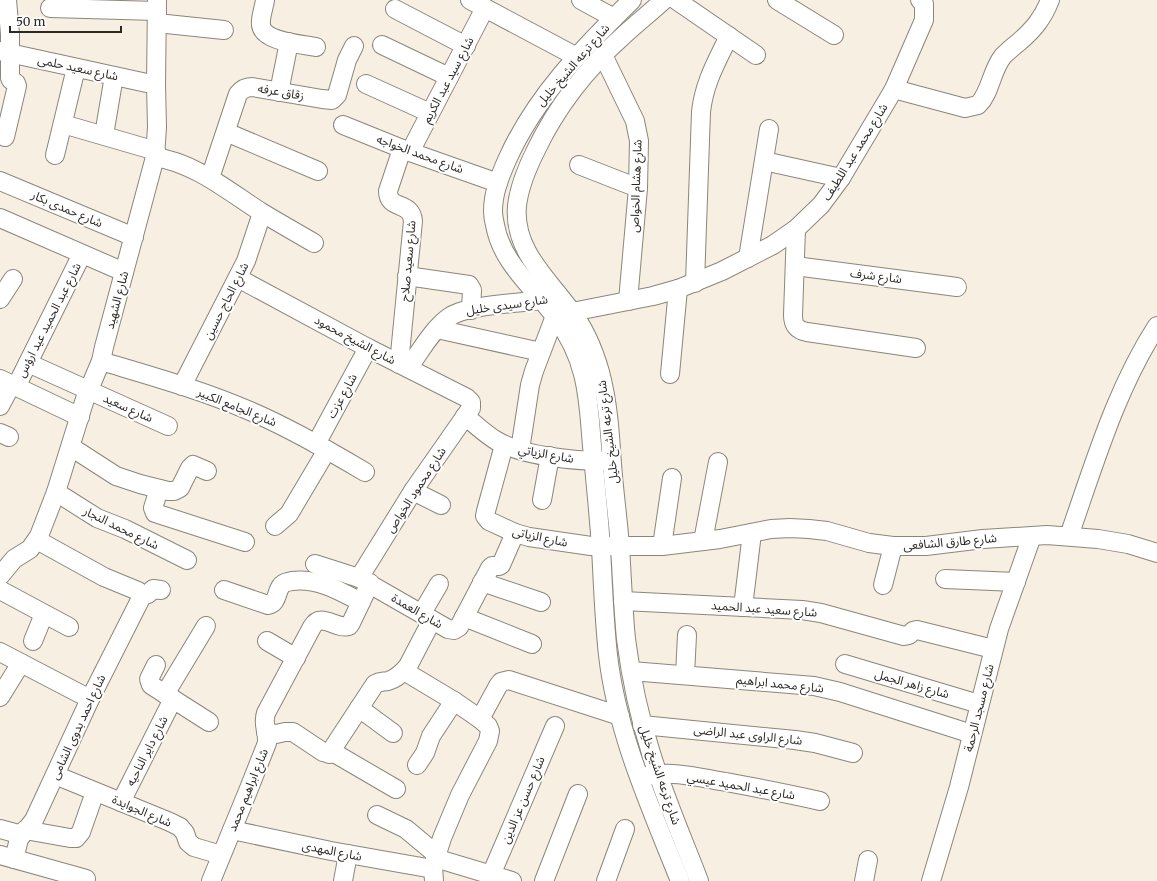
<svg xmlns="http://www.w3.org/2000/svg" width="1157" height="881" viewBox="0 0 1157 881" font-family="Merriweather,'Noto Sans Arabic',serif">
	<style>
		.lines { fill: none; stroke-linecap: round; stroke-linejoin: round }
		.minor-casing { stroke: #8c867a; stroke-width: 20 }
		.minor { stroke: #fff; stroke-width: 18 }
		.labels { text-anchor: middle; stroke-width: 4; stroke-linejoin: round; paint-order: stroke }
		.street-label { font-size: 12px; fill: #2b2824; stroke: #fff }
	</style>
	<rect width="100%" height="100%" fill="#f6efe2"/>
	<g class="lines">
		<defs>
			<g id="minor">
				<path d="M265,0C264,8 260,17 261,25C263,42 302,44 316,47"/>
				<polyline points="470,0 577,57"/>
				<polyline points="581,0 614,18"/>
				<path d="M632,0C584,47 535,97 507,160C500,176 493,193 493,211C493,216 494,221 495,225C502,264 534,287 556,318C568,334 578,354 583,374C590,401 590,429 593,456C596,487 599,517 601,548C603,584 604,619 608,655C617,734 651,808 680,881"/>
				<path d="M664,0C651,12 637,23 624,35C587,68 557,106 536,150C527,168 519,187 517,206C513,250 548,279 571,311C585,329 594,351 600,372C608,402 610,433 612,464C614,492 618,519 620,547C622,577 623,608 626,639C631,678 639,716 651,753C664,796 683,839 699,881"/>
				<polyline points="676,0 756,55"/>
				<polyline points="777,0 834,35"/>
				<polyline points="50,8 157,11"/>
				<polyline points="395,9 466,46"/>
				<polyline points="157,23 224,30"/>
				<polyline points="382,45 449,77"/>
				<polyline points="0,51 156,85"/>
				<polyline points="603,55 635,121 639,141 638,188 628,301"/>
				<polyline points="366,84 430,113"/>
				<path d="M894,89L965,108L978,105C991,92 991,71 1003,56C1008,51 1014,46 1019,42C1034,29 1043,18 1050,0"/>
				<polyline points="279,92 289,42"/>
				<polyline points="63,124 156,151"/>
				<polyline points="343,125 410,152 498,183"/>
				<polyline points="226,132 318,171"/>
				<polyline points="104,135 114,76"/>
				<polyline points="5,137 17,86 16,83 11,80 10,78 10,34 7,0"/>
				<polyline points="410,152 485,8"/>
				<polyline points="55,155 76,68"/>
				<path d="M155,157C195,163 228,191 261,212C279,223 297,233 314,243"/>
				<polyline points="764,161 841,178"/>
				<polyline points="579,165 638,188"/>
				<path d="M210,178L238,94C242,89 246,87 252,87L322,99L332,100L337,95L347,60L354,46"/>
				<polyline points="0,181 134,237"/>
				<polyline points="0,218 124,272"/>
				<path d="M796,229L793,315C793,326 797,330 807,332L916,348"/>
				<polyline points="748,258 769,129"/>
				<polyline points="795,266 957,287"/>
				<polyline points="407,276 469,285 472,290 471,310"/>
				<polyline points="238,278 368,348 467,398 471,402 471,408 413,491 359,578"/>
				<path d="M695,283L701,112C704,83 717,61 729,36"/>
				<polyline points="0,299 13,279"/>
				<polyline points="572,312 653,296 678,289 722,271 773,245 796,229 821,205 841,178 894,89 924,20 924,4 920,0"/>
				<polyline points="437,329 541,352"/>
				<path d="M101,361C151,376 202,390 250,411C290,428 328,450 365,472"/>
				<polyline points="28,363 168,426"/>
				<path d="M399,364L413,221C411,200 388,211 388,191L402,149"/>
				<path d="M408,368C420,352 432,330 448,318C465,304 526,303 550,299"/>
				<polyline points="670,374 678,289"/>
				<polyline points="0,379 80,417"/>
				<polyline points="182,386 246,261 262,213"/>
				<polyline points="16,387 82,254"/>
				<polyline points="0,406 11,385"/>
				<path d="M465,416C475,424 485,434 497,441C523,456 574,461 605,461"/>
				<polyline points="0,433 9,437"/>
				<polyline points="316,444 368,348"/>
				<polyline points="504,445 486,511 485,516 489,521 515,533 529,537 591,546 662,546 720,539 771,529 790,528 809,529 827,531 869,543 893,546 926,546 983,539 1047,535 1098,539 1128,544 1157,553"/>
				<polyline points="71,447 116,476 140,484 168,491 174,491 180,488 190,468 193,465 207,471"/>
				<polyline points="520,450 530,385 534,371 555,316"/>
				<polyline points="159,489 153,508 155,513 245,542"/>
				<polyline points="413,491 441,505"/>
				<polyline points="56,492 97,518 125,529 187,560"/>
				<polyline points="542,500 550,456"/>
				<polyline points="275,526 289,514 327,450"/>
				<path d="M1069,536C1094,465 1116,389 1157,326"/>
				<polyline points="37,540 104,577 138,591 141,595"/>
				<polyline points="703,541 718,462"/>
				<polyline points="662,546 672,478"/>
				<polyline points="315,564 359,578 448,629 454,630 459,627 490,568 492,566 499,566 501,565 515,533"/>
				<polyline points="0,576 14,559 30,549 39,536 56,492 85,399 101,361 104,347 155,157 157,127 156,85 157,0"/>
				<polyline points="945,579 1016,582"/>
				<polyline points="482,582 541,602"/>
				<polyline points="883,585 893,546"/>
				<polyline points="0,590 69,627"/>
				<path d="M224,590L268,605C278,603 276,592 281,586C283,582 288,582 292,581C318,578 338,590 361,602"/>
				<polyline points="141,595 148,594 153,589 161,590"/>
				<polyline points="623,601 802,610 821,613 904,636 909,635 913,631 917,630 993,649"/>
				<polyline points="743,607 752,533"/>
				<polyline points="422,613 439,584"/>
				<polyline points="464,617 532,644"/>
				<polyline points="33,641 44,614"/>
				<polyline points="267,641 296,658"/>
				<polyline points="0,652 90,699"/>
				<polyline points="845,664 979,704"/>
				<polyline points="156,665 149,679 151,685 209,722"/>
				<polyline points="404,671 454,701 480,719 488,726 490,731 488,741 460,795 442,838 433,866 434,881"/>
				<polyline points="631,671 814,686 840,692 972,734"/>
				<polyline points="685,675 687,635"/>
				<polyline points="165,694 206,626"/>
				<polyline points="0,697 21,663"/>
				<polyline points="359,708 393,733"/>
				<polyline points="480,719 498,686 501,682 509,680 620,716"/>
				<polyline points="642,725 795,740 815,743 853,753"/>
				<polyline points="266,732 276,734 285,732 293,732 323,752 336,754 396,789"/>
				<path d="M329,754L375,684C380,681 383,682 388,681C396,679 403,672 408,666L432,620"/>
				<polyline points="417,765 425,753 431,736 454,701"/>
				<polyline points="55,775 170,822 180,827 185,833 188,842 194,847 221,855"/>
				<path d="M647,776C673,770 701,778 726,782C758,788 789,794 820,801"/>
				<polyline points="121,802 173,699"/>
				<polyline points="377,815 406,829 436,854"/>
				<polyline points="0,829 22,835"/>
				<polyline points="25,830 70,838 76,838 81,832 95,792"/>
				<polyline points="232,830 331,851 433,869"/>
				<polyline points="0,855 86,879"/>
				<polyline points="435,858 512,881"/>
				<polyline points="14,859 19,839 34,820 90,699 140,600 141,595"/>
				<polyline points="491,875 555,726"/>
				<path d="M211,881L248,791L267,743C268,731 262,725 266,713L312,627C321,611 336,630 349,626L351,623L370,583"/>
				<polyline points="343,881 348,854"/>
				<polyline points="544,881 578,794"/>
				<polyline points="606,881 625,829"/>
				<polyline points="864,881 868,860"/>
				<polyline points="931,881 959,787 999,629 1032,536"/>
			</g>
		</defs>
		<use href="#minor" class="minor-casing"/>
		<use href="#minor" class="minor"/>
	</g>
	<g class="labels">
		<g class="street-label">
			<text transform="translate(573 65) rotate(-49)" y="4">شارع ترعه الشيخ خليل</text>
			<text transform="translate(78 68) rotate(12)" y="4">شارع سعيد حلمى</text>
			<text transform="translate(448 80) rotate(-62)" y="4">شارع سيد عبد الكريم</text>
			<text transform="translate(281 92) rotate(10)" y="4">زقاق عرفه</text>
			<text transform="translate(855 152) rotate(-58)" y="4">شارع محمد عبد اللطيف</text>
			<text transform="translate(420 154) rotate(20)" y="4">شارع محمد الخواجه</text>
			<text transform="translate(636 186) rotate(-88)" y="4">شارع هشام الخواص</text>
			<text transform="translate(67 209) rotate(23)" y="4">شارع حمدى بكار</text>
			<text transform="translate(408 261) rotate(-85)" y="4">شارع سعيد صلاح</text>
			<text transform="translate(876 276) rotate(7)" y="4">شارع شرف</text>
			<text transform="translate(117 300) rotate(-75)" y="4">شارع الشهيد</text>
			<text transform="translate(226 301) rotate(-63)" y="4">شارع الحاج حسين</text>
			<text transform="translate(507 305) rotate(-8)" y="4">شارع سيدى خليل</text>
			<text transform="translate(49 320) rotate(-63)" y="4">شارع عبد الحميد عيد ارؤس</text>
			<text transform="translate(355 340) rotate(28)" y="4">شارع الشيخ محمود</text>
			<text transform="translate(342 396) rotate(-61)" y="4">شارع عزت</text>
			<text transform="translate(237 407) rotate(22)" y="4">شارع الجامع الكبير</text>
			<text transform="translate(128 408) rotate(24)" y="4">شارع سعيد</text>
			<text transform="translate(608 432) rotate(-97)" y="4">شارع ترعه الشيخ خليل</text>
			<text transform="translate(546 454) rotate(10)" y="4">شارع الزياتي</text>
			<text transform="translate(416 490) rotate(-57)" y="4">شارع محمود الخواص</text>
			<text transform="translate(121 528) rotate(26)" y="4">شارع محمد النجار</text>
			<text transform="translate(540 537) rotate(12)" y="4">شارع الزياتى</text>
			<text transform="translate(950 542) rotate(-5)" y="4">شارع طارق الشافعى</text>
			<text transform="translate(764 609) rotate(4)" y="4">شارع سعيد عبد الحميد</text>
			<text transform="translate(417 611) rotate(30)" y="4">شارع العمدة</text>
			<text transform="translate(780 684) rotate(6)" y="4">شارع محمد ابراهيم</text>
			<text transform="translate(912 684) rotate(16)" y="4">شارع زاهر الجمل</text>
			<text transform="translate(979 708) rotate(-76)" y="4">شارع مسجد الرحمة</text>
			<text transform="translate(78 727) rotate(-65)" y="4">شارع احمد بدوى الشامى</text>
			<text transform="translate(748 735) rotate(6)" y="4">شارع الراوى عبد الراضى</text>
			<text transform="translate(147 751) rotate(-63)" y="4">شارع داير الناحيه</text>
			<text transform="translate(660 775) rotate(71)" y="4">شارع ترعه الشيخ خليل</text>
			<text transform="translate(741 786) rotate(10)" y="4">شارع عبد الحميد عيسي</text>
			<text transform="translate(248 790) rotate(-68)" y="4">شارع ابراهيم محمد</text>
			<text transform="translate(523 800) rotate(-67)" y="4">شارع حسن عز الدين</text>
			<text transform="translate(142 811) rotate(23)" y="4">شارع الجوايدة</text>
			<text transform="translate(332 851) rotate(11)" y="4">شارع المهدى</text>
		</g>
	</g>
	<path d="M10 26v6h111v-6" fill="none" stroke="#2b2824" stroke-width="2"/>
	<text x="16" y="26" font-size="12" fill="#2b2824" stroke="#ffffff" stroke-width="3" paint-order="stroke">50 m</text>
</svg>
